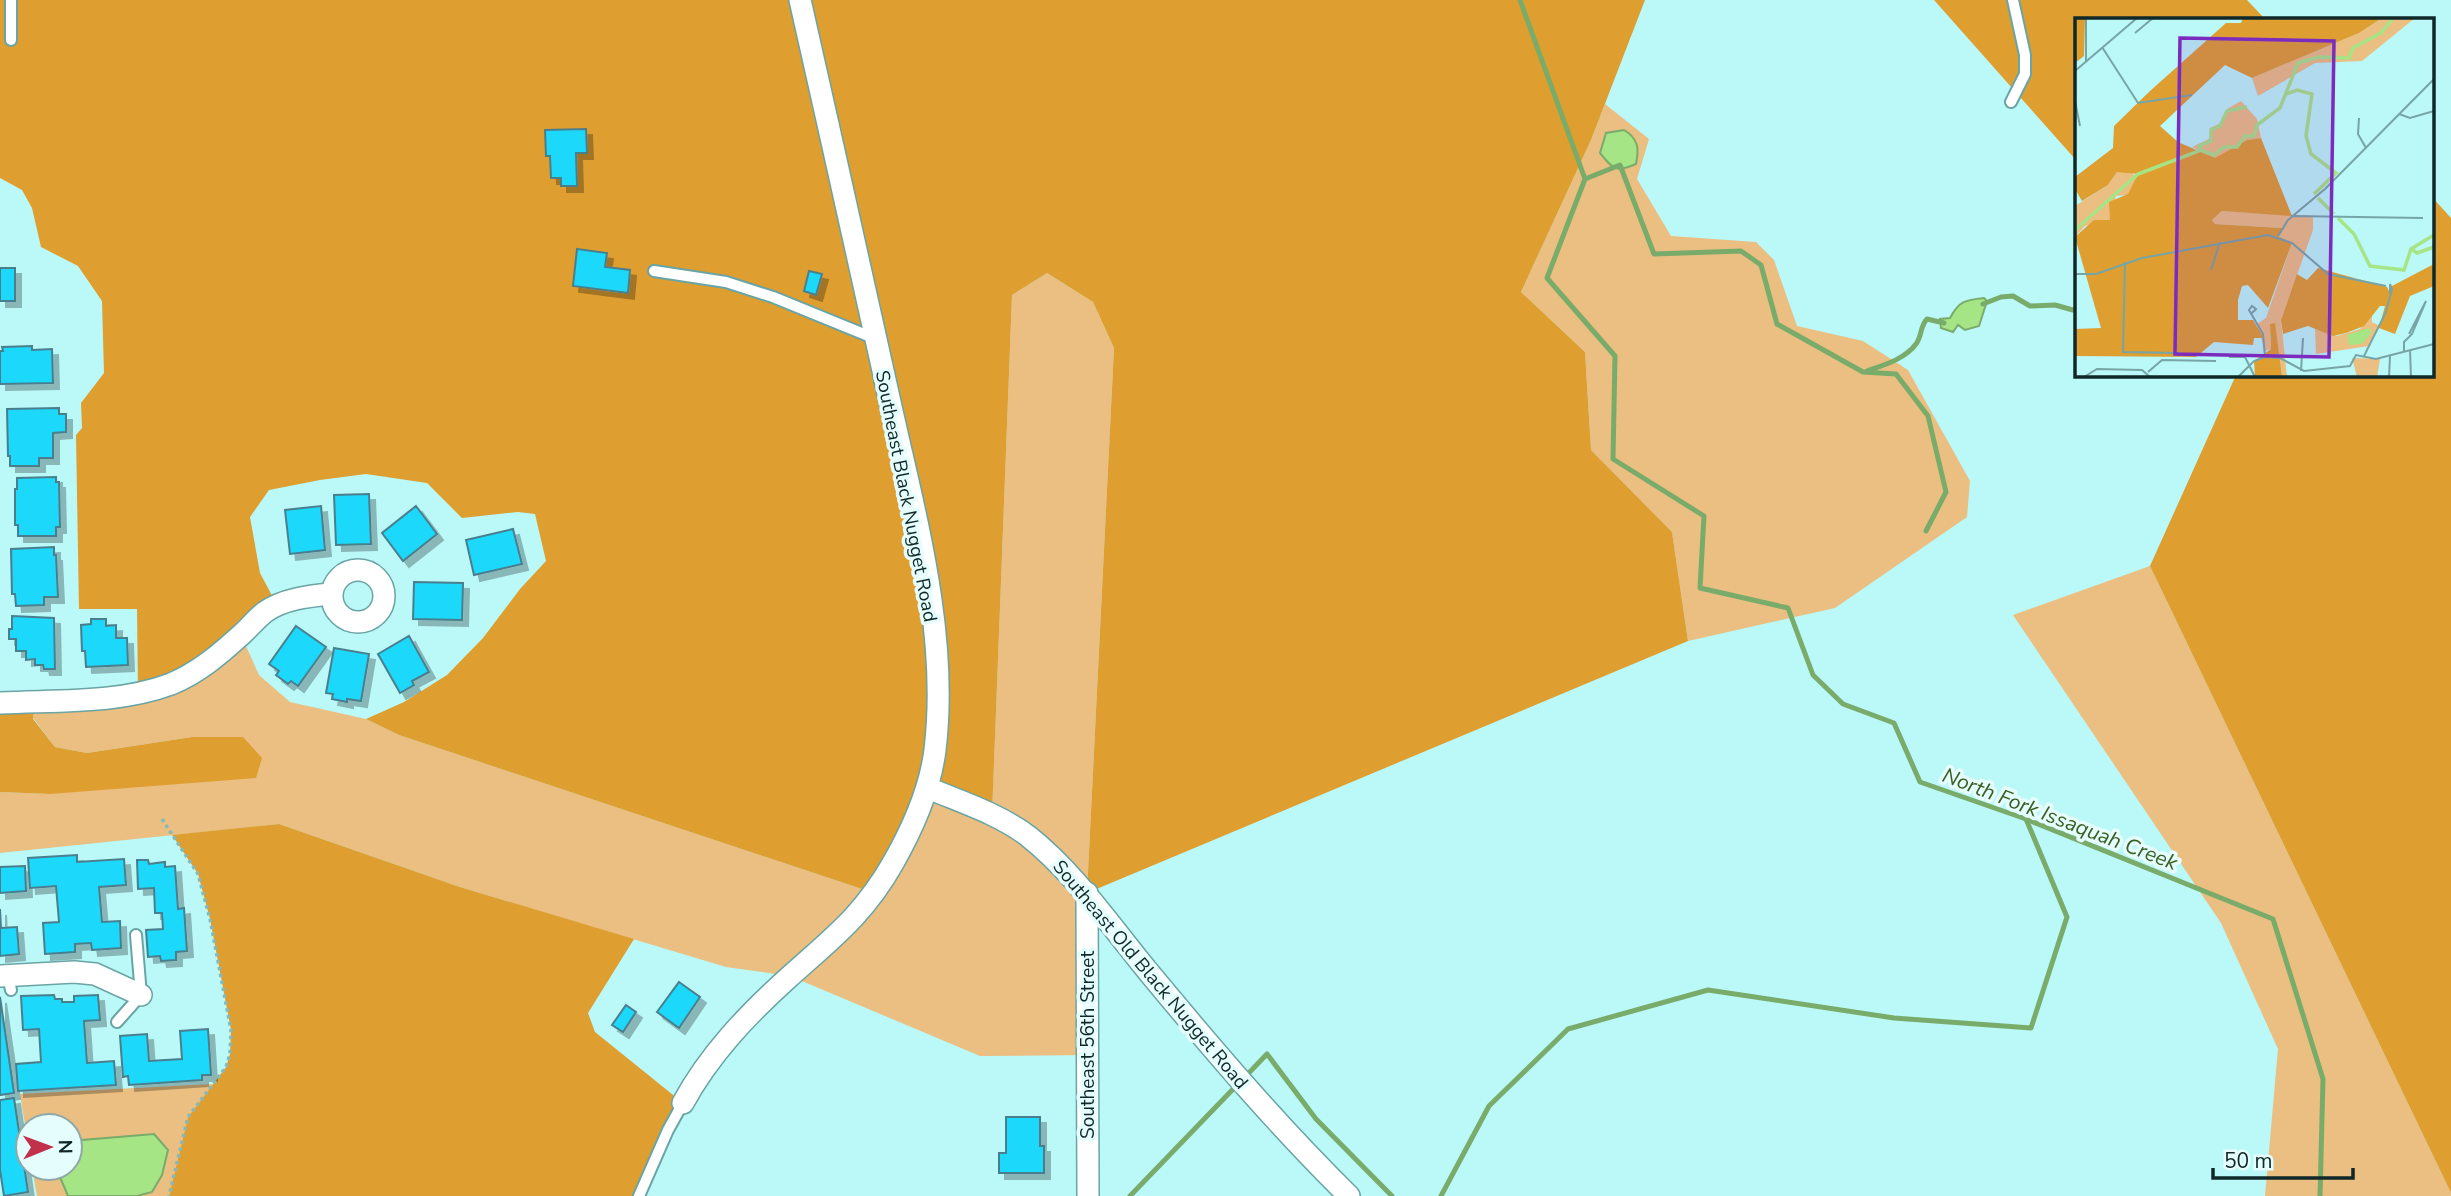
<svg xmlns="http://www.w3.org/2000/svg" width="2451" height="1196" viewBox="0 0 2451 1196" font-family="'Nunito Sans',sans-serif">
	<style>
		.green { fill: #eabf81 }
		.forest { fill: #de9e30 }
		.water { fill: #a6e586; stroke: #79ac6a; stroke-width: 2 }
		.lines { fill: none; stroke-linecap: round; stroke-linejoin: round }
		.stream { stroke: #79ac6a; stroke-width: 5 }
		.building { fill: #1cd8fb; stroke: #4a7f8d; stroke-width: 2; filter: url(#shadow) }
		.lane-casing { stroke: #6aa4a4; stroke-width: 14 }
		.street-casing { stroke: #6aa4a4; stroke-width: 24 }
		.path { stroke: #87b9b9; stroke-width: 3.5; stroke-dasharray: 3.5 3.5; stroke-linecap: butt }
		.lane { stroke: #fff; stroke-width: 10 }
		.street { stroke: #fff; stroke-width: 21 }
		.labels { text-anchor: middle; stroke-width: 7; stroke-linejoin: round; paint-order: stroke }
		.street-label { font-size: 19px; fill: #102828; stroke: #e6fdfd }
		.water-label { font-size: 21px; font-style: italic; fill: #386022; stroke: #e6fdfd }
		.inset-river { fill: none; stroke: #a6e586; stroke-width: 3.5 }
		.inset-road { fill: none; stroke: #77a5a5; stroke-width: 2 }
		.view { fill: #7b2cbf; fill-opacity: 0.15; stroke: #7b2cbf; stroke-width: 3.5 }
		.inset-edge { fill: none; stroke: #102828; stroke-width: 3.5 }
	</style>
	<defs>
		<filter id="shadow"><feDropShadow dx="6" dy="6" stdDeviation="0" flood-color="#0004"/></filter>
	</defs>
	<rect width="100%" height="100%" fill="#bbf8f8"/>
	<g class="green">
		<polygon points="1605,104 1649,139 1637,179 1671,236 1756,242 1774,260 1797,326 1863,341 1908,370 1970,481 1967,517 1835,608 1688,641 1672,532 1591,450 1585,352 1521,292 1591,140"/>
		<polygon points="1047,273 1093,302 1114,348 1087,893 1087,1055 980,1056 790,976 726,967 460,887 279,824 0,853 0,792 50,794 192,737 87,753 55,747 33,718 34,701 138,693 241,635 259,675 290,702 366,719 399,735 874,893 928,788 992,814 1012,295"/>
		<polygon points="2150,566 2451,1193 2451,1196 2265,1196 2278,1049 2221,923 2013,615"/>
		<polygon points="213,1084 188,1117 169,1196 37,1196 32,1168 70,1168 70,1126 28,1126 28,1143 20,1094"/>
	</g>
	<g class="forest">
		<polygon points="0,0 1645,0 1591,140 1521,292 1585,352 1591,450 1672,532 1688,641 1087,893 1114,348 1093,302 1047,273 1012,295 992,815 928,788 874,893 399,735 366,719 404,702 447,675 483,638 520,589 546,561 535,514 518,512 462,518 427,483 366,474 320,480 269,490 250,517 260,573 277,605 241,635 138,693 137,609 79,609 76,435 82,428 81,403 104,373 102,301 78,266 41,247 32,208 22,190 0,178"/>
		<polygon points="1934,0 2247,0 2265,19 2076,19 2076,160"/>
		<polygon points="2432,197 2451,218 2451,1193 2150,566 2236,375 2432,374"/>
		<polygon points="34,701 33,719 55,747 87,753 192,737 243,737 262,758 256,778 50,794 0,792 0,703"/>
		<polygon points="279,824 460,887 634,939 588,1013 595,1032 683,1103 639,1196 169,1196 188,1117 226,1067 230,1054 231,1030 210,919 198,874 172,835"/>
	</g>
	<g class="water">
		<path d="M1624,130C1639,139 1639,149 1636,164C1615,173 1613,169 1600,153L1606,133Z"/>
		<path d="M1984,298L1987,301L1979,326L1965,330L1958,325L1953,332L1941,328L1940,319L1950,318C1959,301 1965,300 1984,298Z"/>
		<polygon points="154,1134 168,1150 162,1175 152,1192 137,1196 68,1196 57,1170 70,1168 70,1141"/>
	</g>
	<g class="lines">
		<g class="stream">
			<polyline points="1520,0 1585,179 1547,278 1615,356 1613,459 1704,516 1700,588 1788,608 1813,675 1843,704 1894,723 1920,782 2026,819 2273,919 2323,1079 2320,1196"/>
			<polyline points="1585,179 1620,165 1654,254 1741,251 1761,265 1777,324 1863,372 1896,374 1928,416 1946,492 1926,531"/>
			<polyline points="1983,304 2001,297 2013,296 2030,306 2055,305 2073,310"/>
			<path d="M1867,371C1884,365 1905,359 1916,344C1922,336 1920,326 1927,319L1944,323"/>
			<polyline points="1244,1078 1267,1054 1316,1119 1392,1196"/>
			<polyline points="1130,1196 1237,1085"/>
			<polyline points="1441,1196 1489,1106 1568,1029 1708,990 1894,1018 2031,1028 2067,917 2026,819"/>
		</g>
	</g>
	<g class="building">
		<polygon points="586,129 587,153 576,153 577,186 561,186 561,178 551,178 550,156 546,156 545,130"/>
		<polygon points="577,249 607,253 605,267 630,270 628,293 573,286"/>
		<rect x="0" y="268" width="15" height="33"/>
		<polygon points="809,271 822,274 816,295 804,291"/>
		<polygon points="32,346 32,350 52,349 53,383 0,384 0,351 3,351 2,347"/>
		<polygon points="59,408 59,414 66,414 66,432 53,433 53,458 39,458 39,466 10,466 10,456 8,456 7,409"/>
		<polygon points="56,477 56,482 59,482 60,527 56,527 56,536 18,536 18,525 15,525 15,489 17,489 17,478"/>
		<polygon points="369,494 371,544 336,545 334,495"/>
		<polygon points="321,506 325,550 290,554 285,510"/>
		<polygon points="416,506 437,534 403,561 382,533"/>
		<polygon points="513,529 522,564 474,575 466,540"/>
		<polygon points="54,547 54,555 56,555 58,597 44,597 44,605 16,606 15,594 12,594 11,549"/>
		<polygon points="414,582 463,583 462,620 413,619"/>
		<polygon points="12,616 54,618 55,669 44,669 43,665 35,665 35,659 26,660 26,651 16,651 16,639 9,639 9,629 12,629"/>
		<polygon points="91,619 106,619 106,626 116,625 116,638 127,638 128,665 86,667 85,651 82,651 81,625 91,624"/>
		<polygon points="296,626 326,647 298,686 291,681 288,684 276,675 279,671 269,664"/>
		<polygon points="409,636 429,672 412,681 414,685 400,693 378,654"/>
		<polygon points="334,648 369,654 361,701 347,699 347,702 332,699 333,694 326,693"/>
		<polygon points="77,855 77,862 124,859 126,885 99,887 102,922 120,921 121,948 92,950 91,943 75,944 75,952 45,954 43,923 59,922 56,886 30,888 28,858"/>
		<polygon points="137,860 148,860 149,864 165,862 165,867 175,866 178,909 184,908 187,951 176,952 176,960 161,961 160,956 148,957 146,930 163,929 162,913 155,913 154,888 138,889"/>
		<polygon points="25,866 26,891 0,893 0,867"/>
		<polygon points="0,909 1,928 17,927 19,954 0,956"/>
		<polygon points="679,982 700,997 679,1028 657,1012"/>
		<polygon points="54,995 55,999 62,999 62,1002 74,1002 74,996 98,995 100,1020 84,1021 87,1063 114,1061 116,1085 18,1091 16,1064 41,1062 39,1029 23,1030 21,996"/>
		<polygon points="0,997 14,1093 0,1095"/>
		<polygon points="626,1005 636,1012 623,1032 612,1025"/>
		<polygon points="208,1029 211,1075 202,1075 202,1080 129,1085 128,1076 123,1077 120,1036 147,1034 149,1061 182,1059 180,1031"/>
		<polygon points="14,1098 28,1192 4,1196 0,1170 0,1100"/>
		<polygon points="1006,1117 1040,1117 1040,1146 1044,1146 1044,1173 999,1173 999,1153 1006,1153"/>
	</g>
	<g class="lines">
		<defs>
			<g id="lane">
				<polyline points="11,40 11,0"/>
				<polyline points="2011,102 2025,74 2025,55 2013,0"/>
				<polyline points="654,271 726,282 773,297 876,339"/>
				<polyline points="8,976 11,990"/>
				<polyline points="117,1022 141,995 136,935"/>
				<polyline points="639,1196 668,1130 683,1103"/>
			</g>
			<g id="street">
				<circle cx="358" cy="596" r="26"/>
				<path d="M0,703C55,700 118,704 171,684C198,673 220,654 241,635C249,628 256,619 265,612C283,599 309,596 331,594"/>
				<path d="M928,788C961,802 999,814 1028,836C1077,875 1111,927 1151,975C1214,1051 1278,1126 1349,1196"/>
				<polyline points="1087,893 1088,1196"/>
				<polyline points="0,976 74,972 95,974 141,995"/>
				<path d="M683,1103C709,1055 747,1015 788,978C831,939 863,916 893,863C913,828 930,790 935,750C949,634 915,515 890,402C861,268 830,134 800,0"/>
			</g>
		</defs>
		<use href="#lane" class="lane-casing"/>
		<use href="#street" class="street-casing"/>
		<polyline class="path" points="162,819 198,874 210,919 231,1030 230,1054 226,1067 188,1117 169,1196"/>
		<use href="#lane" class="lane"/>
		<use href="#street" class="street"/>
	</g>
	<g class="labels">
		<g class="street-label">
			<text transform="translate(907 496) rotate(79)" y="7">Southeast Black Nugget Road</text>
			<text transform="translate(1151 974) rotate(50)" y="7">Southeast Old Black Nugget Road</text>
			<text transform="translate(1087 1045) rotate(-90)" y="7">Southeast 56th Street</text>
		</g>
		<g class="water-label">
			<text transform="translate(2060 819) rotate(21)" y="7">North Fork Issaquah Creek</text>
		</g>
	</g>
	<g transform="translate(2075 18)">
		<rect width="359" height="359" fill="#bbf8f8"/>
		<path d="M307,0H340L287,43L240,45L183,78L177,60L284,15ZM166,83L182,101L186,120L172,122L141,141L117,129L134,121L135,110L146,105L152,91ZM53,151L62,160L53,177L41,178L35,202L10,208L0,219V188L33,167L42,154ZM147,193L238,198V212L206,302L212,359H203L202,331L195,313L196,331L190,333L182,306L191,300L217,225L203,218L206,210L140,206L137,202ZM297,297V304L305,308L294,328L241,336L240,311L262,318L285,311ZM277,340L305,341L302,359H282Z" fill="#eabf81"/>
		<path d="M0,0H10L9,38L0,45ZM168,0H307L284,15L177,60L150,47L85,108L103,124L140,140L172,122L186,120L217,198L147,193L137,202L140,206L207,210L203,218L217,225L193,290L173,267L167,268L163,282V302H178L189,320H179L178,327L139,324L121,339L0,338V311L26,310L0,219L19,202H35L34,184L53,176L63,156L42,154L33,167L7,183L0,171V159L38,130L39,108L75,73L151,5H166ZM359,246V268L335,278L320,316L304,310L310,288H305L289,308L271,315L258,318L233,308L208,316L206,302L222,256L232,262L243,250L312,269L315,275L317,268ZM200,305L207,359H180L179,343L196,331L195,306Z" fill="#de9e30"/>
		<path d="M294,310L297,314L287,326L274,327L272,317Z" fill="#a6e586"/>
		<path class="inset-river" d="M211,76L222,72L237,76L231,118L236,136L261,155L239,176M126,132L124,128L136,123V112L145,108L152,93L172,89M243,180L259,196M263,200L279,216L295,248L329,252L336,231L359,217M0,212L63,156L126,132L139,137L149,129H162L170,118H179L182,107L205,90L223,45L244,39L274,40L278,30L306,15L318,0M338,232L342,235L359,229"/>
		<path class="inset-road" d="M60,15L78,0M27,29L63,85L117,77M11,44V0M0,53L62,0M0,83L5,108M324,96L335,100L359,93M284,100L283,116L291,130M217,198L348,200M203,218L213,202L250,171L359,61M50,244L48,334L105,335M136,252L145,224M0,256H21L67,240L193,217L217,225L253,256L311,268M177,295L181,291L177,288L174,292L188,316L190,339M335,332L336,359M329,334V324L337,316L351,283L334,316M289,338L311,294L317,271L315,266V276M154,339H170L180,359M226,353L228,320M73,354L87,342L141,343M9,359L22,351L67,352L75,359M163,359L179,343L190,339L205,340L229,353L275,348L281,337L301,341L359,326M314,359L315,338"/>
		<path class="view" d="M105,20L259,23L254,339L100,336Z"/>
		<rect width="359" height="359" class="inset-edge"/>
	</g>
	<g transform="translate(49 1147) rotate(89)"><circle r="33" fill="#e6fdfd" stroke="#90a8a8" stroke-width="2"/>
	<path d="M0-5L12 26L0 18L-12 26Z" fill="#c2314b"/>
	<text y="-10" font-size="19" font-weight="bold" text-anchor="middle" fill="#102828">N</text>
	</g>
	<path d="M2213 1168v10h140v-10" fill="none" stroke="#102828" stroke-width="3.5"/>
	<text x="2224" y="1168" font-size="21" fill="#102828" stroke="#e6fdfd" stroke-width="5" paint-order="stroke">50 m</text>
</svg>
